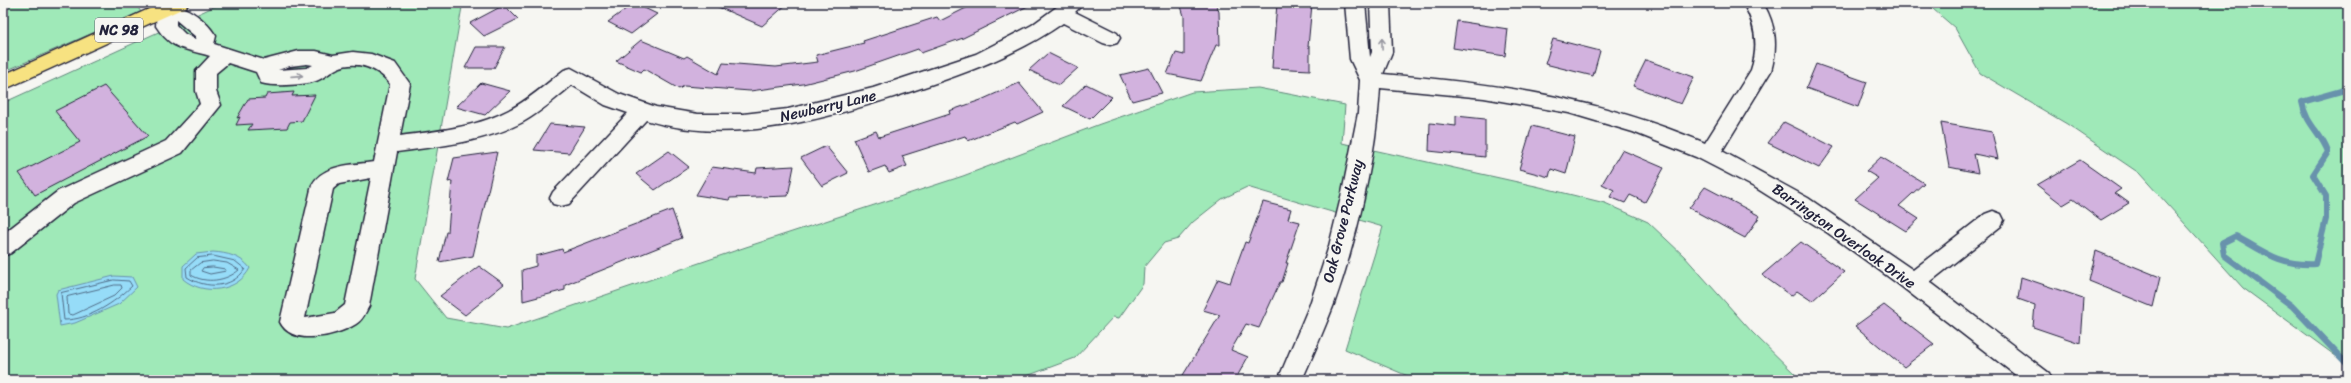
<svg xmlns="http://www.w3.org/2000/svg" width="2351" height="383" viewBox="0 0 2351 383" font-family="Sriracha,sans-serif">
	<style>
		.green { fill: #9fe9b8; stroke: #60867a }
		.water { fill: #96dcf8; stroke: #6892ac }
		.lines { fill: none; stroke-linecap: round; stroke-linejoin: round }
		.shore { stroke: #506c87; stroke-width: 1 }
		.stream { stroke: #6892ac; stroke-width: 6 }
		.building { fill: #d2b2de; stroke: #22223b }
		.minor-casing { stroke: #22223b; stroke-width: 3 }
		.highway-casing { stroke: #22223b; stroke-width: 3 }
		.minor { fill: #f6f6f2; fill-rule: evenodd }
		.highway { fill: #f7e281; fill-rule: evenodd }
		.oneway { stroke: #9797a0 }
		.labels { text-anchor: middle; stroke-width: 3.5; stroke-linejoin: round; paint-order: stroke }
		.shield { fill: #f6f6f2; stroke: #626272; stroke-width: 1 }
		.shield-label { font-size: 14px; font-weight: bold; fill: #22223b }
		.street-label { font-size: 15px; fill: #22223b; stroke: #f6f6f2 }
	</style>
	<rect width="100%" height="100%" fill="#f6f6f2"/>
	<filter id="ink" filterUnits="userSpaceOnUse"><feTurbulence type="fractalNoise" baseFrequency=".025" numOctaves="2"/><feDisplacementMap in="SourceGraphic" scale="8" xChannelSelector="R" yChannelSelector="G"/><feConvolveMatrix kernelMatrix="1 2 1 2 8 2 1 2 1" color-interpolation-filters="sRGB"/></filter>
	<g filter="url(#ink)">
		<g class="green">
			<polygon points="3,3 135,3 141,12 3,72"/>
			<polygon points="222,3 472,3 462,7 415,279 446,318 506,329 746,247 963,176 1100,124 1192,92 1258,88 1345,105 1342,143 1540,187 1605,203 1648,222 1684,256 1752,332 1801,380 1417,380 1345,349 1383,227 1247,187 1222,199 1193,222 1178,239 1164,243 1144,267 1143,284 1119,318 1113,317 1075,358 1016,380 3,380 3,103"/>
			<polygon points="1926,3 2348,3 2348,365 2243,288 2139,173 2067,124 1980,73 1955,28"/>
		</g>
		<g class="water">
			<path d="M213,252C227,253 241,256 250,268C238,292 203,296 183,279V266L196,254Z"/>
			<polygon points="114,276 132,277 137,287 119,304 75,323 60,326 56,294 58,290"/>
		</g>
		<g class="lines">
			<g class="shore">
				<path d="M213,256L235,261L245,269C232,289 206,289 187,277L186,268L197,258Z"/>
				<path d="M213,261L227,263L239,270C226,281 206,284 191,275V270L200,263Z"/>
				<polygon points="213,267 225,269 226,271 210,274 201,271 203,268"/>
				<path d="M114,280L129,281L132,286C114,303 89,320 64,320L61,293Z"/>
				<polygon points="115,285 121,285 122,288 114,296 73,315 68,314 67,297"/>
			</g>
			<g class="stream">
				<polyline points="2342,3 2348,4"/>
				<path d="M2348,89L2302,102C2306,125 2321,132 2328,152L2313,175L2326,196V219L2315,264C2281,266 2264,252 2236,236L2222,243L2224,255L2292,306L2348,365"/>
			</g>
		</g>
		<g class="building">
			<polygon points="634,3 657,14 631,34 608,22"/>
			<polygon points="709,3 788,3 762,26"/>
			<polygon points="976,3 1034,3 963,38 921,53 918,49 855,71 803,84 750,91 684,86 679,89 644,69 641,72 616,61 641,40 684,58 687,56 718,74 723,63 776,67 818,62 816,55 864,43 863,41 937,17 940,21"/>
			<polygon points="1180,3 1216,3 1219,12 1220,45 1216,45 1201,81 1167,74 1176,53 1184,55 1184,16"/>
			<polygon points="1277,3 1312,4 1308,47 1310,47 1310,70 1272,68"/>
			<polygon points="504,5 518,19 484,36 470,23"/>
			<polygon points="1457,21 1508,29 1505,56 1453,48"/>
			<polygon points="1553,39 1600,51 1593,76 1545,64"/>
			<polygon points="476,47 505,47 494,68 465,68"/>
			<polygon points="1048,53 1078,68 1059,85 1029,70"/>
			<polygon points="1646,60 1694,77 1681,104 1633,86"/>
			<polygon points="1816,64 1867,82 1858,107 1806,88"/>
			<polygon points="1149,68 1162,93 1132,101 1120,75"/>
			<polygon points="481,83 510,91 485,115 456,107"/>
			<polygon points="1019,83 1043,112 1017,124 1015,122 968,141 965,136 902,156 907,166 889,173 885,166 869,172 854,139 876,131 879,137 950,114 949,111 981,100"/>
			<polygon points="1086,84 1112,97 1090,119 1063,106"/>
			<polygon points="104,86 148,136 35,195 19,173 80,142 55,111"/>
			<polygon points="294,92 292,96 315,95 302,121 290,122 287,128 248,130 252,124 236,125 240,117 237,118 248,99 265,98 267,94"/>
			<polygon points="1456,116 1485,119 1485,157 1429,151 1430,123 1456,126"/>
			<polygon points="1784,122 1834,147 1819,168 1768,143"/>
			<polygon points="1941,123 1992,132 1998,159 1974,154 1978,173 1949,167"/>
			<polygon points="550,124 585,127 569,153 534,150"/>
			<polygon points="1532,126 1575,137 1566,174 1551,169 1549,177 1519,169"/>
			<polygon points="826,146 848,173 822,186 801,158"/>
			<polygon points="1622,150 1664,168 1645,202 1630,195 1625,203 1610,197 1614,190 1602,184"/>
			<polygon points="669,151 689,167 655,190 636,174"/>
			<polygon points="497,152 473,256 439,262 446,232 448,232 452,181 448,182 454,158"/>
			<polygon points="1881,157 1924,183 1899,206 1919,219 1906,231 1855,199 1878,178 1866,171"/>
			<polygon points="2080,160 2121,189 2115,193 2129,203 2101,220 2073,199 2063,205 2037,185"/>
			<polygon points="794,166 788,196 730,198 729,200 696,195 712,167 756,173 757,168"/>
			<polygon points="1705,187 1760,216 1745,238 1689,208"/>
			<polygon points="1263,202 1291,209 1288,219 1300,222 1286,263 1288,263 1282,282 1280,282 1259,328 1246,324 1231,350 1248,357 1235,380 1180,380 1220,315 1203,310 1218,279 1230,283 1245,242 1248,243"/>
			<polygon points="672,210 682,238 565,285 565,290 523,301 522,270 536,266 536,256 562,249 563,252"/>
			<polygon points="1801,242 1844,272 1812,301 1797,291 1791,296 1762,275"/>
			<polygon points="2096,251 2160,277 2153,307 2089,281"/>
			<polygon points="479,266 504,284 465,315 440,296"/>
			<polygon points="2021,277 2083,298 2080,343 2033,327 2035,305 2018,299"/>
			<polygon points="1884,305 1934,344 1904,367 1855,326"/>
		</g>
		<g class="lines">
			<defs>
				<g id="minor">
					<path d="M1062,3H1084L1075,12L1117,33L1120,38L1117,43L1110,45L1103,43L1063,23C1017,55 966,73 912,91C830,118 733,147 646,120L569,204L561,206L553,204L550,198L553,192L628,113L605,105L572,85C556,98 541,112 523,122C485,142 439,146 397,152L369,306C365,313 363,320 356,324C337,336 292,347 280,322L312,185C323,164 353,165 374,162L390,84C379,68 356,60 338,68C330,72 324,78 316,81C302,85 275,87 261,83L256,72L228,63L216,73V91L221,105L182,153L74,203L11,253L3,256V234L58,191L166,141L200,104L196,91V71L210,56C185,48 172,51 156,26L157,8L162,3C183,3 205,18 216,36L214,44L264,60L299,51H316L333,55L353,52L371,54L395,63L410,84L400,136C436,131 474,128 507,111C528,101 546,84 564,70L571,68L619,94L656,107L698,114H743L788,109L873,88L976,54L1032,25ZM176,20L196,37L195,39L185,34L176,25ZM307,64L313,65L307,68L278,70L290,66ZM371,178L345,305L335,313L305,318L333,189L339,184Z"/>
					<path d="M1345,3H1365L1370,57L1372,52L1370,3H1390L1392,52L1383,74C1499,84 1596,97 1705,143L1751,70C1759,46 1756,25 1743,3H1763C1776,25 1778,46 1771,71L1722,151L1808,198L1913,270L1985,214L1993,211L2001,214L2004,220L2001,226L1930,282L2049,373L2052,380H2022L1897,283L1828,233L1756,188L1696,157L1633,132L1569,113L1484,98L1380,88C1376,156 1357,240 1334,304C1324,330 1313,355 1302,380H1278L1310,304L1329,246L1342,193L1358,113L1360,80L1350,59Z"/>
				</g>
				<polygon id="highway" points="162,3 189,3 186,7 3,90 3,75"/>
			</defs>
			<use href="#minor" class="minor-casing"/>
			<use href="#highway" class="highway-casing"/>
			<use href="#minor" class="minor"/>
			<use href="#highway" class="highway"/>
		</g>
		<defs><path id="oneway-shaft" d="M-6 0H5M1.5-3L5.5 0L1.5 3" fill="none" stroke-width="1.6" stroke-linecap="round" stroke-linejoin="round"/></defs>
		<g class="oneway">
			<use href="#oneway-shaft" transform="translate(1382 44) rotate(-91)"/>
			<use href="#oneway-shaft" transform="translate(297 76) rotate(-4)"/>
		</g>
	</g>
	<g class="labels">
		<rect class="shield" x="95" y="18" width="48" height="24" rx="3"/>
		<g class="shield-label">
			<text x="119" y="35">NC 98</text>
		</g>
		<g class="street-label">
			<text transform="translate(828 106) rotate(-13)" y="5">Newberry Lane</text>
			<text transform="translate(1343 221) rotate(-76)" y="5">Oak Grove Parkway</text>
			<text transform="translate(1844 236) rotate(35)" y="5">Barrington Overlook Drive</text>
		</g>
	</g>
	<rect width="2351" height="383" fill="none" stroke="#f6f6f2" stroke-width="16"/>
	<rect x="8" y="8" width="2335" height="367" fill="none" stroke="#22223b" stroke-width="1.5" filter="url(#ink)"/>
</svg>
